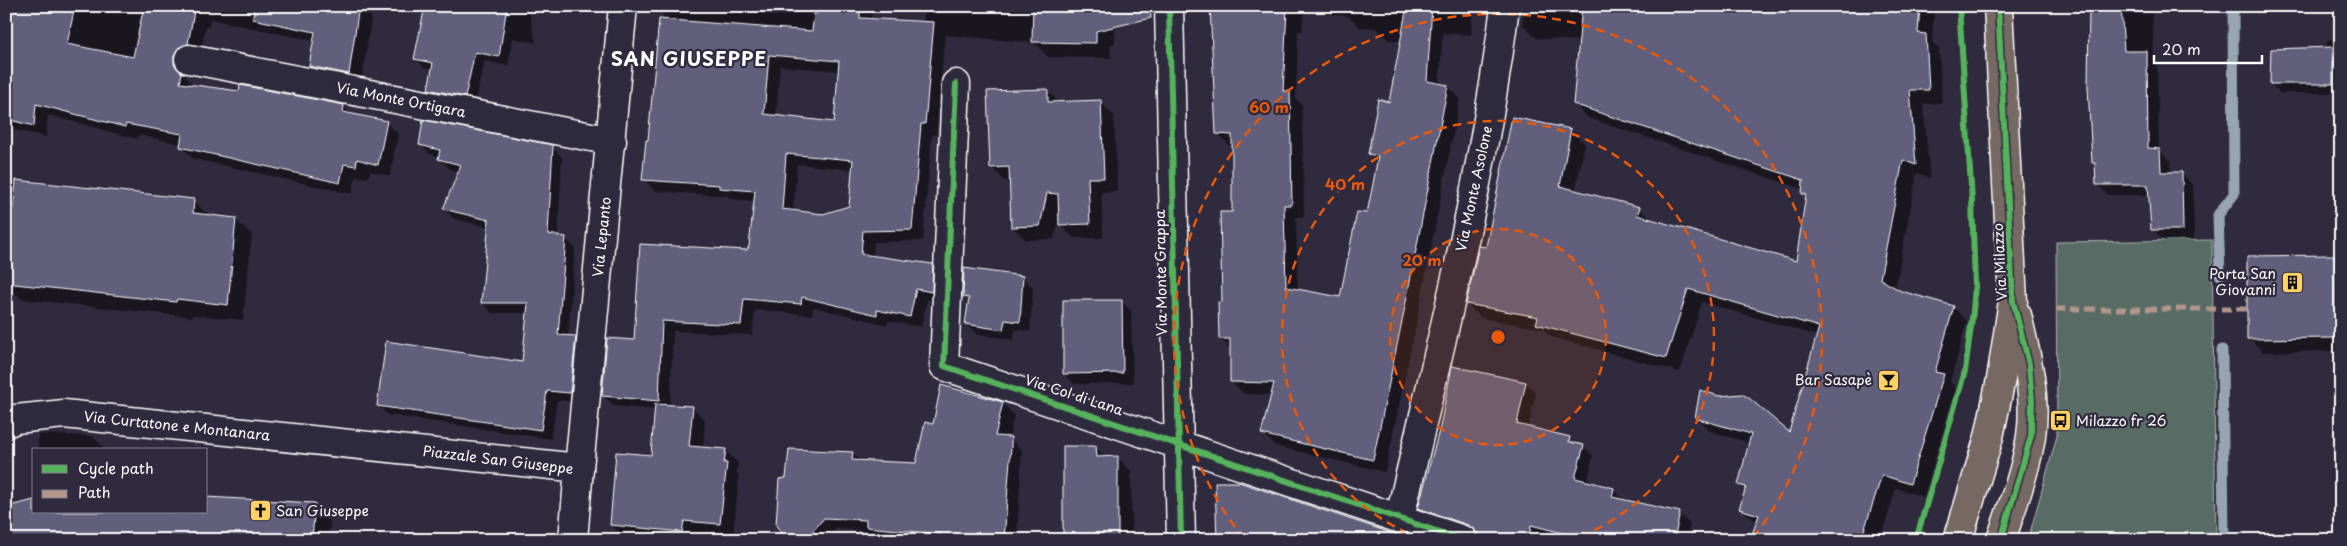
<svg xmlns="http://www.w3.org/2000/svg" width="2347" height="546" viewBox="0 0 2347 546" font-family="'Playpen Sans',sans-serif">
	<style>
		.green { fill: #596c65; stroke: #acb6b2 }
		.shadow { fill: #0007; fill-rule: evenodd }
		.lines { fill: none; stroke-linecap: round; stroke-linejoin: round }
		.stream { stroke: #97a4b1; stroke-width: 11 }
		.building { fill: #625e7c; stroke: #fff; fill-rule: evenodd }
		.minor-casing { stroke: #fff; stroke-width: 31 }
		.major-casing { stroke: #fff; stroke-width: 31 }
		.minor { stroke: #2f2a3d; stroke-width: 28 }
		.major { stroke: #766964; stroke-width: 28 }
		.quiet { stroke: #b2968c; stroke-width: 5; stroke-dasharray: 10 5; stroke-linecap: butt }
		.cycleway-casing { stroke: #2f2a3d; stroke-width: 9 }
		.cycleway { stroke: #56b35d; stroke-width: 6 }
		.ring { fill: none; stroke: #e8590c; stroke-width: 2.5; stroke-dasharray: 9 6 }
		.labels { text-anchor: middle; stroke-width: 4.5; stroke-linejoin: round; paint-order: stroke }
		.street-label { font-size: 14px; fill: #fff; stroke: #2f2a3d }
		.poi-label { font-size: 14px; fill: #fff; stroke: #2f2a3d; text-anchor: end }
		.district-label { font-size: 19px; font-weight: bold; letter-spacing: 1px; fill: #fff; stroke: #2f2a3d }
		.centre { fill: #e8590c; stroke: #2f2a3d; stroke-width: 2.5 }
		.ring-label { font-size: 15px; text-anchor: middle; font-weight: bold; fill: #e8590c; stroke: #2f2a3d; stroke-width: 4.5; stroke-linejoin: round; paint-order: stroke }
	</style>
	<rect width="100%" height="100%" fill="#2f2a3d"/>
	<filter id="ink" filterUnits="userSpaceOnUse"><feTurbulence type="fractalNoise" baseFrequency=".02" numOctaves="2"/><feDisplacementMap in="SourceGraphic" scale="10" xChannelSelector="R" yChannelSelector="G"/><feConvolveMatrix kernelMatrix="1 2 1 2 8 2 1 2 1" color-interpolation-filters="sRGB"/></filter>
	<g filter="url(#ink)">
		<polygon class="green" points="2212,240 2216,540 2028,540 2057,436 2056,242"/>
		<g class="shadow">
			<polygon points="6,6 373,6 361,86 323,78 311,66 315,41 210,19 209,27 206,27 200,56 185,69 186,77 194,86 343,106 353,116 386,122 398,134 390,176 370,171 368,178 356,176 352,194 194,159 182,147 182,144 138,135 137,139 48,115 46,137 6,128"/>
			<polygon points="425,6 528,6 536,43 513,38 508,66 485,61 474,106 439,99 430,89 433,70 425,68 415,59"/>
			<path d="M664,6H872L871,19L926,22L923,19L924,6H1116L1115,44L1110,45L1111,58L1048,57L1035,43L945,35L936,135L932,134L923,241L874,242L873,257L932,265L944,276L942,302L927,300L921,327L888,321V325L813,307L812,315L755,310L752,335L673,331L670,406L692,407L705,420L703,448L725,450L738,463L737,474L739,477L733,536L696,533L695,540L624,537L611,525L652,457L656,410L614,406L603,395L635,342L748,251L755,201L732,199L728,196L655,191L644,179ZM780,66L840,71L835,124L776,116ZM797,164L854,170L851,207L824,215L793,212Z"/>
			<path d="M1211,6H1473L1471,35L1443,33L1439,84L1447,86L1460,98L1417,320L1385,472L1275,446L1263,433L1272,395L1244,394L1231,382V350L1220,338L1233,213V146H1230L1218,134ZM1304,11L1348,16L1360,27L1376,28L1388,40L1402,41L1390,103L1369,154L1378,163L1368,215L1342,299L1298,291L1296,217H1304L1302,105L1296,99L1298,31H1302Z"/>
			<polygon points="1525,6 1934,8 1932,42 1939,49 1942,103 1923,104 1930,178 1917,173 1895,289 1953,307 1967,321 1950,382 1957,389 1924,497 1896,488 1880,540 1752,540 1758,523 1740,509 1746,491 1739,484 1750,443 1710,431 1696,417 1790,435 1818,336 1702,302 1680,372 1551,337 1543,329 1481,318 1467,304 1487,249 1571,130 1585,144 1575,191 1639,208 1651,220 1797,262 1807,197 1803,193 1803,189 1588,118 1574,104 1580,41 1536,38 1522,24"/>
			<polygon points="2090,6 2152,6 2154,60 2157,63 2159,150 2171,161 2171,174 2182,174 2193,185 2194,240 2164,241 2153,230 2150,195 2108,195 2097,184 2096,166 2093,163"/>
			<polygon points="2341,39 2341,93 2280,93 2271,84 2327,49 2327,40"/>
			<polygon points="1047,90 1060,103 1100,102 1114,116 1117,191 1101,192 1103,238 1074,238 1060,225 1060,217 1054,239 1026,240 1012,226 1010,181 1005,181 991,167"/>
			<polygon points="420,144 552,147 562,157 558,237 565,238 575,248 568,337 575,337 585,347 580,402 557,400 551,439 388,415 378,405 523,364 529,313 492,313 482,303 489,227 454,219 444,209 460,172 450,169 440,159 440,157 430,154"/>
			<polygon points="6,180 193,200 209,216 235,219 252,235 243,320 193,315 192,317 21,299 6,284"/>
			<polygon points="2335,257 2341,262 2341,351 2263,352 2249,338"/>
			<polygon points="1022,277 1033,287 1030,331 1015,329 1014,340 977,334 967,324 970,303 964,297"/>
			<polygon points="1121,301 1131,311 1133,383 1074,384 1064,374"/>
			<polygon points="1526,383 1536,393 1528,428 1570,439 1576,444 1583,446 1593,456 1587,483 1614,490 1624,500 1679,514 1690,524 1686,540 1479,540 1478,535 1430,518 1419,508"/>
			<polygon points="1002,403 1014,415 1009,438 1022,450 1017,540 894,540 879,538 872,531 836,529 827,540 789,540 782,533 787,479 853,453 861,461 917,464 934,425"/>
			<polygon points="38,434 92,436 106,450 38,450"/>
			<polygon points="1096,448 1106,458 1117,457 1131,471 1132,540 1064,540"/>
			<polygon points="206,495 210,498 314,505 330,521 329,540 6,540 34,512 206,512"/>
		</g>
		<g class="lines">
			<g class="stream">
				<polyline points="2220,275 2218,215 2234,194 2233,6"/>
				<polyline points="2222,350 2224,540"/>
			</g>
		</g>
		<g class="building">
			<polygon points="6,6 75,6 67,44 133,57 144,6 195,6 188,44 178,48 174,56 174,65 182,72 180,83 239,91 240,85 344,105 343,112 387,121 378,165 357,159 356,166 344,164 340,183 180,147 182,134 126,124 125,127 36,104 34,126 6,119"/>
			<polygon points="254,6 359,6 349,74 309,66 315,32 253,19"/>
			<polygon points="425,6 507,6 499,57 475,52 465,97 428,89 433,63 414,59"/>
			<path d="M819,6H860V18L934,22L925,124H921L912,230L863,231L861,254L933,264L932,292L916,289L910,317L877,310V315L802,297L801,304L744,299L741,325L662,321L659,401L602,396L607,338L634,340L640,244L747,250L749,246L755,191L719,188V185L642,180L646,140H648L659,19L812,31L814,13L817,14ZM769,55L839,61L834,122L764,114ZM786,154L853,160L849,206L823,214L782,209Z"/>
			<polygon points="1033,6 1150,6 1151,18 1096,31 1096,43 1032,42"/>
			<polygon points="1210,6 1287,8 1283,91 1290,91 1292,205 1284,205 1286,287 1340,297 1357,212 1367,213 1373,184 1378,156 1368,154 1378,99 1389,102 1407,6 1432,6 1427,81 1448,85 1405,307 1373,460 1261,434 1274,383 1230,382 1230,339 1219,339 1218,302 1222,302 1220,212 1232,212 1232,135 1216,134"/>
			<polygon points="1582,6 1920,6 1918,33 1926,34 1929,90 1910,90 1916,165 1903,160 1880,279 1901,291 1954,306 1935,372 1944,374 1910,484 1882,475 1861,540 1750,540 1759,515 1739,509 1746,487 1738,485 1751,434 1695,418 1700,390 1719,396 1742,394 1749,398 1789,432 1819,327 1688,289 1666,358 1536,324 1538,317 1466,304 1479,246 1486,247 1512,117 1571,129 1560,186 1640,207 1637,215 1796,261 1806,194 1802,194 1803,180 1573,104"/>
			<polygon points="2089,6 2121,6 2124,51 2147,51 2148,148 2160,149 2161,172 2182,172 2183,230 2151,230 2148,185 2096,185 2095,163 2092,163 2088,87"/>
			<polygon points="2333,47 2333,84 2270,84 2271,49"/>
			<polygon points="1048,89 1048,102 1101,100 1104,178 1088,178 1090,224 1059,225 1058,194 1047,193 1040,226 1011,227 1009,167 990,168 987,91"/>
			<polygon points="423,120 553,145 548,234 566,237 558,335 576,336 570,393 547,391 541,430 377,406 386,341 522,362 528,303 481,303 489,220 443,209 461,165 438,159 440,150 419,145"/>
			<polygon points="16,180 194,199 193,213 236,218 228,305 177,299 176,302 6,283 6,208 13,209"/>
			<polygon points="2335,255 2336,338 2247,339 2247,256"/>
			<polygon points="964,268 1023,276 1020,322 1005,320 1003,330 965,324 969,298 963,297"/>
			<polygon points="1063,300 1122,300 1123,373 1063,374"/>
			<polygon points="1452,366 1526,382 1517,424 1570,437 1569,442 1584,445 1575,478 1614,488 1612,497 1680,512 1674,540 1590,540 1531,525 1529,540 1478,540 1475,530 1468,525 1418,508 1440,427"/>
			<polygon points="941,385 1003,402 995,436 1011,437 1011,446 1004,540 940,540 940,534 866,527 866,520 824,518 808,537 800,540 790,539 781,533 776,525 779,479 786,478 789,449 853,452 852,460 916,463 925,422 933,424"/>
			<polygon points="655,404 693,406 689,446 726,449 724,463 727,463 720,524 684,521 682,532 610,525 616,452 651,455"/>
			<polygon points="1063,446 1096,446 1097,457 1118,456 1118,540 1063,540"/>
			<polygon points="1215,482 1239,482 1397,535 1397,540 1217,540"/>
			<polygon points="206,497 315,503 312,540 6,540 6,507 34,500 34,512 206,512"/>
		</g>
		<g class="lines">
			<defs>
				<g id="minor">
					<polyline points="1169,6 1181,540"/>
					<polyline points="189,59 612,141"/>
					<polyline points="956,84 944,366 1463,540"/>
					<polyline points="6,423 16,419 64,414 579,468 573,540"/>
					<polyline points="579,468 623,6"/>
					<path d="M1400,517C1439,348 1484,179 1505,6"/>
				</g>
				<g id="major">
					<polyline points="1958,540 1989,437 2001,379 2013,301 1998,6"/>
					<path d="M2001,540C2012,506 2026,471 2031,436C2037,395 2026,354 2017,315"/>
				</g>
			</defs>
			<use href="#minor" class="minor-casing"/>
			<use href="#major" class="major-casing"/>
			<use href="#minor" class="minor"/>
			<use href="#major" class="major"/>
			<polyline class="quiet" points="2056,309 2249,309"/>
			<defs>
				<g id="cycleway">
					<polyline points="1169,6 1181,540"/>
					<polyline points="1998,6 2013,301 2029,364 2032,401 2031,436 2001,540"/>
					<polyline points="956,84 944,366 1463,540"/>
					<polyline points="1916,540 1965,371 1973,311 1975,286 1972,201 1959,6"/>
				</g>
			</defs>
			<use href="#cycleway" class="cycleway-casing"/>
			<use href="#cycleway" class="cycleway"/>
		</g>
	</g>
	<circle cx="1498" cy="337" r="108" fill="#e8590c" fill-opacity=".12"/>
	<g class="ring">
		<circle cx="1498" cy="337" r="108"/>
		<path d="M1422 539A216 216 0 1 1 1574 539"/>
		<path d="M1244 539A324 324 0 1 1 1752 539"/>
	</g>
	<defs>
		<symbol id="building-square" viewBox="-11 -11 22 22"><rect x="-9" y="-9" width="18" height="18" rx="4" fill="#ffd166" stroke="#2f2a3d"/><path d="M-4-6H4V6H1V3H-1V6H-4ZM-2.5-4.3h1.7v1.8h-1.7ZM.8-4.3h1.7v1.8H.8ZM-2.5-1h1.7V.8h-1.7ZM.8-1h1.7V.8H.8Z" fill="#111"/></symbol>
		<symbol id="bar-square" viewBox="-11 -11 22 22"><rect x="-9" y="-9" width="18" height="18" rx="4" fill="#ffd166" stroke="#2f2a3d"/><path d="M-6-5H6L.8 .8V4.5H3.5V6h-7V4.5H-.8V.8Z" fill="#111"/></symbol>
		<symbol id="bus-square" viewBox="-11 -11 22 22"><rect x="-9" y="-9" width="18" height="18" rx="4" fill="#ffd166" stroke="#2f2a3d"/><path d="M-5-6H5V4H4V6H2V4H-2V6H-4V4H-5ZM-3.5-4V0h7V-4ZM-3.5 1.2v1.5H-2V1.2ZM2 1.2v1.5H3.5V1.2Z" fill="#111"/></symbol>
		<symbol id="church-square" viewBox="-11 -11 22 22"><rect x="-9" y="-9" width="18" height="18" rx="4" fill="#ffd166" stroke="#2f2a3d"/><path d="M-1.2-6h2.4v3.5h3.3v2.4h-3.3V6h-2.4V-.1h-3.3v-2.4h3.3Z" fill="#111"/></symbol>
	</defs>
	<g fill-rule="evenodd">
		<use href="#building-square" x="2280" y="270" width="25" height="25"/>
		<use href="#bar-square" x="1876" y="368" width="25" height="25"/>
		<use href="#bus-square" x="2048" y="408" width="25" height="25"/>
		<use href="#church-square" x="248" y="498" width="25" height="25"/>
	</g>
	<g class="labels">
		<g class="street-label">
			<text transform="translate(401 100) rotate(11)" y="5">Via Monte Ortigara</text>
			<text transform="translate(1474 189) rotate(-78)" y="5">Via Monte Asolone</text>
			<text transform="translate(602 237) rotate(-84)" y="5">Via Lepanto</text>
			<text transform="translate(2000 262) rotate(-93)" y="5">Via Milazzo</text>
			<text transform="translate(1161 273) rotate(-91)" y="5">Via Monte Grappa</text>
			<text transform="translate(1074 395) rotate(18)" y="5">Via Col di Lana</text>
			<text transform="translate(177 426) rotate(6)" y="5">Via Curtatone e Montanara</text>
			<text transform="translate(498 460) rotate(7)" y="5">Piazzale San Giuseppe</text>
		</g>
		<g class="poi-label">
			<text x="2276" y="279">Porta San<tspan x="2276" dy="16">Giovanni</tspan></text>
			<text x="1872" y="385">Bar Sasapè</text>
			<text x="2076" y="426" text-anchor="start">Milazzo fr 26</text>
			<text x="276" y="516" text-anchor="start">San Giuseppe</text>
		</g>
		<g class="district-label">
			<text x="689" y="66">SAN GIUSEPPE</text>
		</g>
	</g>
	<circle cx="1498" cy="337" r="8" class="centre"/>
	<g class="ring-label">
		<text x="1269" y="113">60 m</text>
		<text x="1345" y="190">40 m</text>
		<text x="1422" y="266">20 m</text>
	</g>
	<rect width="2347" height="546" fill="none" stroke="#2f2a3d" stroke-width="25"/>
	<rect x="12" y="12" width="2322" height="521" fill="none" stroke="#fff" stroke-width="2" filter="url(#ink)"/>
	<rect x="32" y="448" width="175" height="65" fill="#2f2a3d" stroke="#827f8b"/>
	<rect x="42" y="465" width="25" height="8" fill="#56b35d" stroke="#827f8b"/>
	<text x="78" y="474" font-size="15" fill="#ffffff">Cycle path</text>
	<rect x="42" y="490" width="25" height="8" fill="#b2968c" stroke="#827f8b"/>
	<text x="78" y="498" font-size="15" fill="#ffffff">Path</text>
	<path d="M2154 55v8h108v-8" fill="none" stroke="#ffffff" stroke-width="2.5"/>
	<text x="2162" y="55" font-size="15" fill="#ffffff" stroke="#2f2a3d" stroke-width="4" paint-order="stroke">20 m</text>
</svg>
